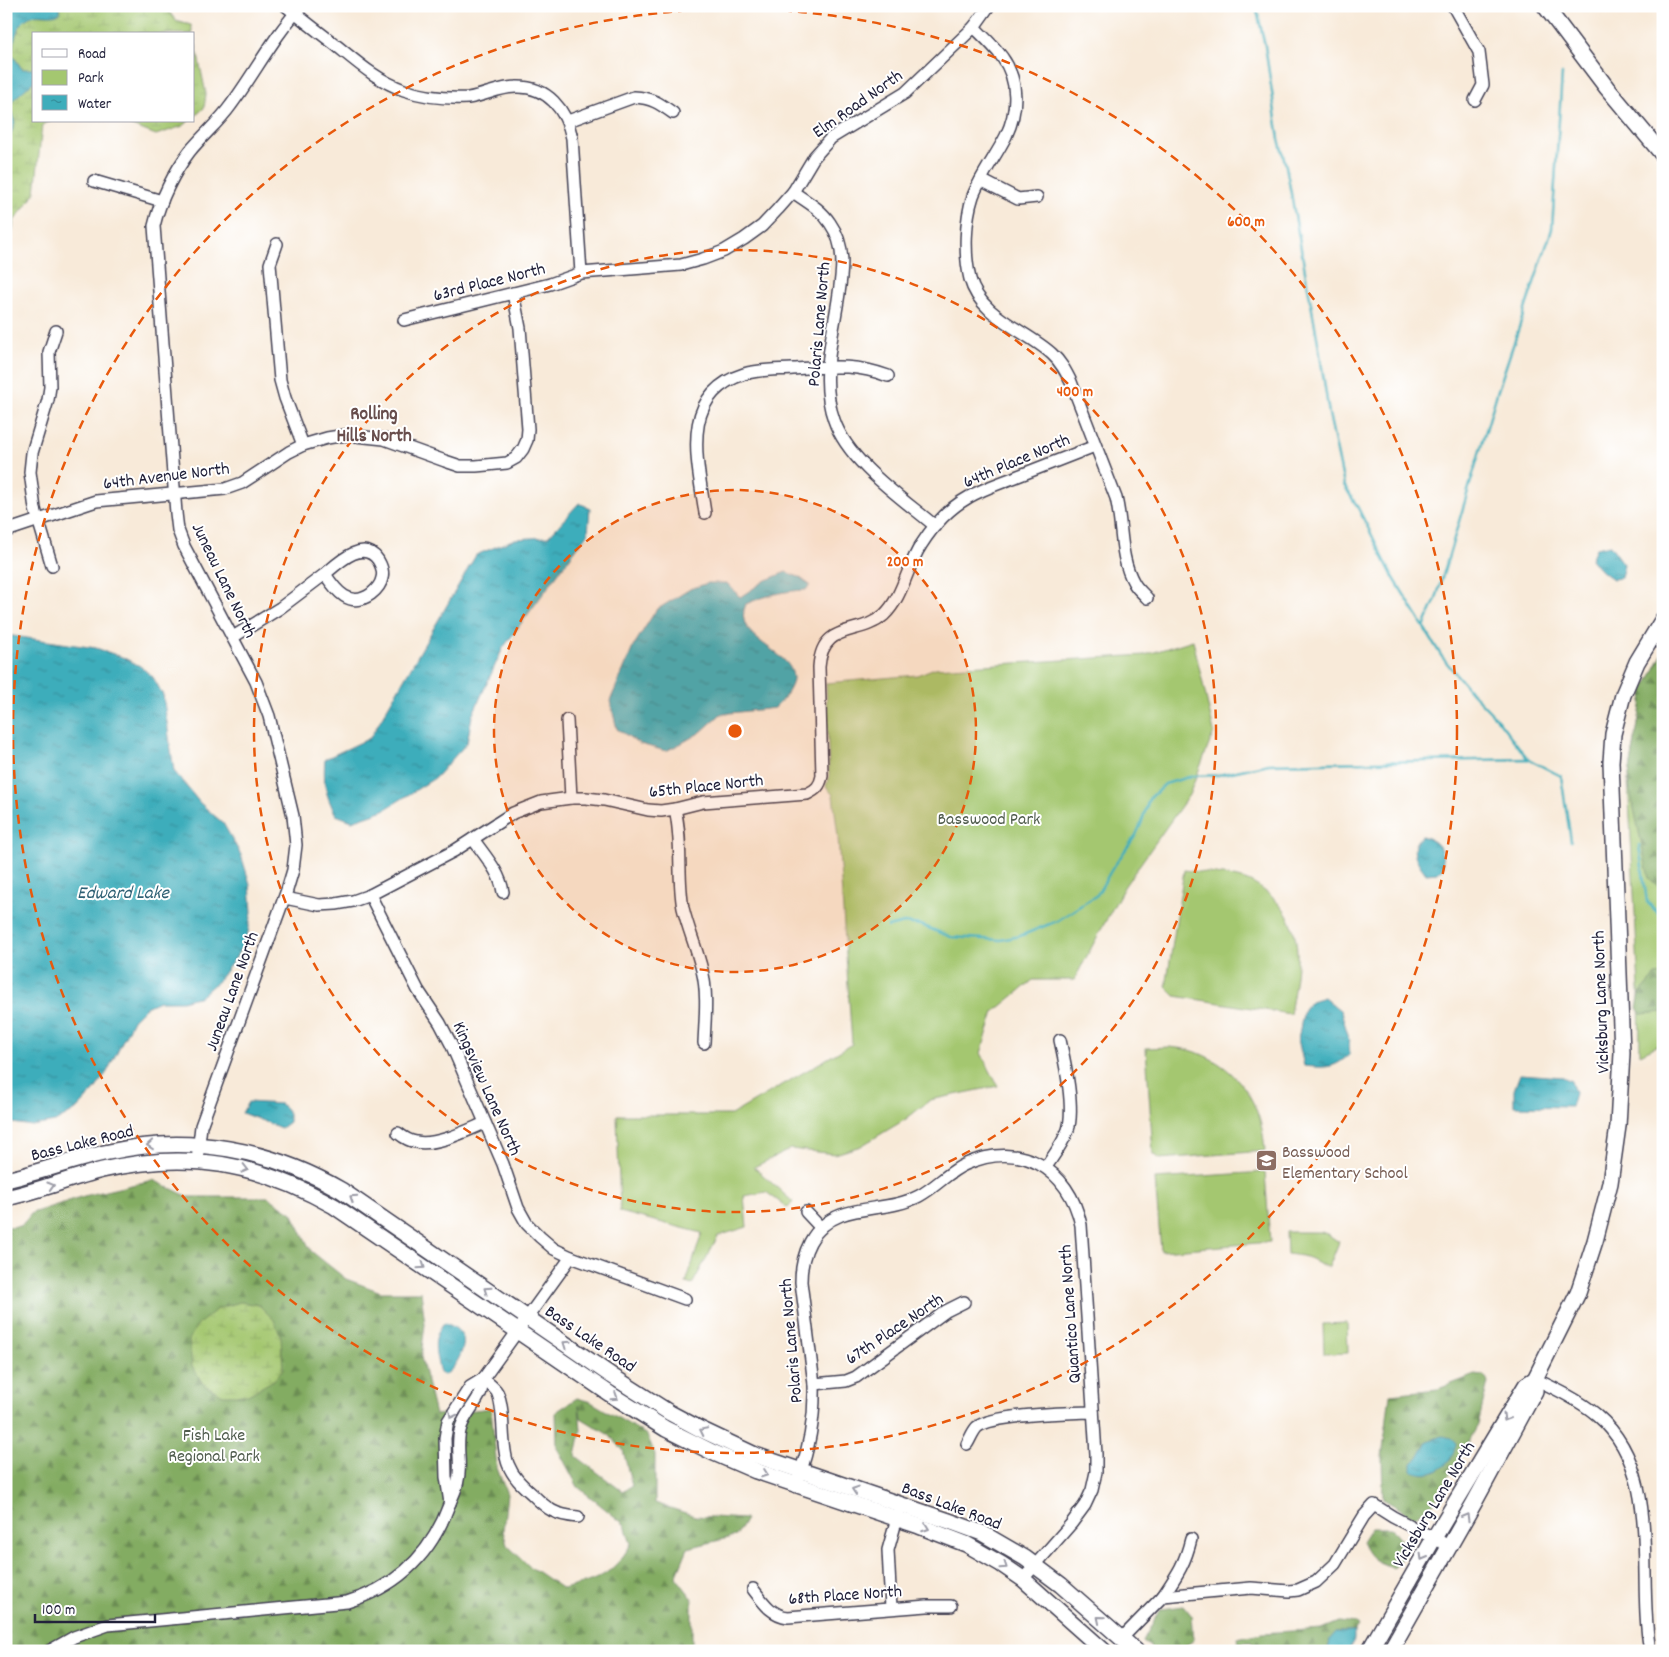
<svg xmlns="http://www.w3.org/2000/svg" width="1669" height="1657" viewBox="0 0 1669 1657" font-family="Dekko,sans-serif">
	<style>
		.green { fill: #a4c770; stroke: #637456 }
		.forest { fill: url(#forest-firs); stroke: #52674e; fill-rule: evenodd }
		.wetland { fill: url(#wetland-marsh); stroke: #637456 }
		.water { fill: url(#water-ripples); stroke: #30687b }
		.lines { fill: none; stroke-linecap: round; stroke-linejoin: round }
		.stream { stroke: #3eadbb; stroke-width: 2.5 }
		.minor-casing { stroke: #424053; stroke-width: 14 }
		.major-casing { stroke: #424053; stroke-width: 18 }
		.minor { stroke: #fff; stroke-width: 11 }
		.major { stroke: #fff; stroke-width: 15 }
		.oneway { stroke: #9c9ca7 }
		.ring { fill: none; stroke: #e8590c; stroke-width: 2.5; stroke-dasharray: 9 6 }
		.labels { text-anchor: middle; stroke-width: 4; stroke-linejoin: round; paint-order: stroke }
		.street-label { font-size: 18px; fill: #22223b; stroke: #fff }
		.park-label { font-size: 18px; fill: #505c4e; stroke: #fff }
		.education-label { font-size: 18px; fill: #785e54; stroke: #fff; text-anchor: start }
		.neighbourhood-label { font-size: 19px; font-weight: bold; fill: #684e4d; stroke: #fff }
		.water-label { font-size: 19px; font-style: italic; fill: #2f6175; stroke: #fff }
		.centre { fill: #e8590c; stroke: #fff; stroke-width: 2.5 }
		.ring-label { font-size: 15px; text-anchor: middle; font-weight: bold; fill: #e8590c; stroke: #fff; stroke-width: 4; stroke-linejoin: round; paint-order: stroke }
	</style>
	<defs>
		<pattern id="forest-firs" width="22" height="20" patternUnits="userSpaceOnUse" patternTransform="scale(1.25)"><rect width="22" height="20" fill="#83ac62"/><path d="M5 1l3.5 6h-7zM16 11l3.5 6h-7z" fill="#6b8c52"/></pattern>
		<pattern id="wetland-marsh" width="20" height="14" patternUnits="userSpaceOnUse" patternTransform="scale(1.25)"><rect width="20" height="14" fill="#a4c770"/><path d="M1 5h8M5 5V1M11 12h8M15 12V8" fill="none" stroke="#8dab62"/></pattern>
		<pattern id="water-ripples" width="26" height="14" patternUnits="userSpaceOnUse" patternTransform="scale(1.25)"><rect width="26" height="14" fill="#3eadbb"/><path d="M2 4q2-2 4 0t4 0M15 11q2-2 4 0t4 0" fill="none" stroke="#348c99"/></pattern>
	</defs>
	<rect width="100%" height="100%" fill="#fff"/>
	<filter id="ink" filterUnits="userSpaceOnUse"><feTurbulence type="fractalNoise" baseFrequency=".02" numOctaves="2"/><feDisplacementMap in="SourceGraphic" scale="10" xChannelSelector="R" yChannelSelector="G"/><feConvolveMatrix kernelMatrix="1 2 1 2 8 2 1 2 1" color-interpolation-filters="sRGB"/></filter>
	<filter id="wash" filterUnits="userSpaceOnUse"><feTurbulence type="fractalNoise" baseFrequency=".0096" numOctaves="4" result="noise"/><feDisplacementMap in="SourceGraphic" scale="20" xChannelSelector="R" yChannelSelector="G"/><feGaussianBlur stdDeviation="1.12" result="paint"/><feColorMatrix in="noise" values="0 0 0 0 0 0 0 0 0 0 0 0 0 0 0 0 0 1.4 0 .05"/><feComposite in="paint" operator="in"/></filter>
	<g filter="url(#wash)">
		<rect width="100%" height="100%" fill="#f8ead9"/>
		<g class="green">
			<polygon points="1193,640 1214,732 1189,795 1124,887 1074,980 1033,980 994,1012 981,1053 998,1086 930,1100 906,1119 861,1146 835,1154 791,1149 754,1167 793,1202 788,1208 766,1192 744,1196 747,1227 718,1236 692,1285 686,1283 702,1233 620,1212 617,1115 731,1115 852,1044 838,837 833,795 826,786 829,776 826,683 917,675 935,668 1145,655"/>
			<polygon points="1663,653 1663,1043 1640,1054 1639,989 1628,781 1644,690"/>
			<path d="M1184,870C1204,873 1225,874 1245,880C1254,883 1264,890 1271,896C1308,928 1297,972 1290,1014L1175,996L1166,987Z"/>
			<path d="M1169,1047C1178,1048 1188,1049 1196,1052C1241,1069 1262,1105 1265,1151L1159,1159L1153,1154L1146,1048Z"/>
			<polygon points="1265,1172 1270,1242 1161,1251 1155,1179"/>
			<path d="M1286,1232H1321L1327,1234L1339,1242L1329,1267C1322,1266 1319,1263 1313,1260C1306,1256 1296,1255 1287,1254Z"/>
			<polygon points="1347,1323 1348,1353 1324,1354 1323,1324"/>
		</g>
		<g class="forest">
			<polygon points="1663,653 1663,891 1649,878 1628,781 1644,690"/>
			<polygon points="1663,974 1663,1012 1641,1014 1637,1008 1640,993 1656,975"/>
			<path d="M153,1180L189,1197H268L292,1213L311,1251L346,1279L381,1292H421L425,1324L421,1357L435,1415L491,1408L497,1468L507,1494L503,1531L507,1545L529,1566L563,1589C597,1580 612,1576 631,1544L625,1525L578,1487L557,1448L556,1412L577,1398L591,1402L647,1435L655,1454V1503L695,1516L746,1519L736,1536L688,1548L676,1577L692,1598V1644L697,1651H6L8,1630L6,1627V1227L21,1226L32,1213L84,1196ZM579,1405L581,1418L609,1435L623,1450L632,1486L622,1491L576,1456L581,1431Z"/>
			<polygon points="1475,1375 1484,1376 1488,1382 1478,1425 1434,1503 1414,1517 1383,1499 1382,1457 1390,1394 1438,1389"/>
			<path d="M1371,1528H1391L1406,1546L1402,1557L1393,1568C1375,1560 1371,1561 1362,1542Z"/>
			<polygon points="1184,1606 1192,1616 1194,1640 1178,1651 1155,1651 1143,1641 1160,1609"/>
			<polygon points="1339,1622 1356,1624 1358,1627 1354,1632 1336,1632 1327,1649 1328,1651 1253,1651 1252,1642 1238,1643 1237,1638 1262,1633 1322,1629"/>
		</g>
		<g class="wetland">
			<polygon points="6,6 165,6 176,21 191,25 193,34 34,34 34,121 50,121 42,125 35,193 14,221 6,268"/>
			<polygon points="194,36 206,94 204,108 194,117"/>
			<polygon points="125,121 189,121 183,126 156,135 127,124"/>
			<polygon points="240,1302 259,1305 274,1320 281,1337 283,1369 274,1380 248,1395 223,1395 203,1384 192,1366 189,1340 196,1326 217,1309"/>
		</g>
		<g class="water">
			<path d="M6,6H59L60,13C49,18 40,12 32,16C17,21 14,41 12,54L22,69H34V81L12,101V113L15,123L6,147Z"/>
			<path d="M579,503L590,508L588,533L503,648L472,716L467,743L435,778L384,810L352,821L336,815C325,794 323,783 325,759L370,738L476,555L515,539L548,537Z"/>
			<polygon points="1610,545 1624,564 1621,578 1613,579 1600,570 1591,559 1596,548"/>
			<path d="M786,572L799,577L810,585L806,590C783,591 767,595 746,604C730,640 793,649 793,678C793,689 782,700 775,708L721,714L701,732L682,743L666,751L640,744L617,729L610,701L634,645L656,610L690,589L708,583H727L740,597L766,580Z"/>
			<polygon points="6,635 96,648 122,657 140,666 153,677 163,695 174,771 200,803 223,823 241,855 250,884 252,912 247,937 236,957 219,980 201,996 182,1001 159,1001 146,1007 133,1020 107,1072 94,1091 76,1110 55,1122 32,1126 6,1122"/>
			<path d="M1422,836C1439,842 1443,847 1443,867L1438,873L1426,874C1417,862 1407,847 1422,836Z"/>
			<path d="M1324,997L1341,1011L1348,1035L1350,1054C1334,1069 1325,1068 1304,1066L1298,1039L1304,1009L1311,1001Z"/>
			<polygon points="1520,1074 1563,1077 1571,1081 1575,1093 1571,1107 1514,1106 1514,1090"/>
			<polygon points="248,1102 281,1104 289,1113 289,1122 281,1128 242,1113"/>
			<path d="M445,1323C452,1325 461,1331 463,1338C466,1349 454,1371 444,1375L440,1373C436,1356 430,1336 445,1323Z"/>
			<path d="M1443,1436L1451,1438L1456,1443C1453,1465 1434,1480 1412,1471V1463L1418,1458L1427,1441Z"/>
			<polygon points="1336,1632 1354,1632 1354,1640 1348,1651 1328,1651 1330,1639"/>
		</g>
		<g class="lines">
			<g class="stream">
				<polyline points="1256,6 1265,46 1279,139 1286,166 1319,348 1329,414 1344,485 1357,506 1392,575 1442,657 1471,692 1498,720 1528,759"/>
				<polyline points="1424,627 1436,599 1497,393 1552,229 1562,74"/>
				<polyline points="1639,845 1647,902 1663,918"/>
				<polyline points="888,927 904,923 921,925 951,937 1001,940 1020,936 1057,921 1097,895 1112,869 1136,835 1141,824 1149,799 1165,784 1192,776 1218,775 1269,764 1528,759 1561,776 1571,841"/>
			</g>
		</g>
	</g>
	<g filter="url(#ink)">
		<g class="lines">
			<defs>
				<g id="minor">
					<path d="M286,6C303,20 320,33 337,46C358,63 378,81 404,90C424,97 446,99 468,98C484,96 499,87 516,87C548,86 566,110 572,138L581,273"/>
					<polyline points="1453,6 1479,52 1483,85 1475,100"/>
					<path d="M974,27C983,36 994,46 1002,57C1019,80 1018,111 1006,136C996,156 981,175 973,196C965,220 964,254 970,279C980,317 1026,330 1052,354C1061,362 1066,372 1071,382L1116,498C1123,526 1119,557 1134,583C1137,589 1143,593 1147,598"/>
					<path d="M568,121L634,97C652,98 659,103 673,113"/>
					<polyline points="981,180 1018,199 1037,197"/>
					<polyline points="94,181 162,201"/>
					<path d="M793,192C806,201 821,209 830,223C847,247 842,273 838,300C832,339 820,382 834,420C848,462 902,498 935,526"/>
					<polyline points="277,244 270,264 280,380 285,398 303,445"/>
					<polyline points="404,320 550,284 581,273 681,265 703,259 724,251 744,239 762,226 778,209 793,192 814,157 831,138 905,93 974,27 989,6"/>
					<path d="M705,513C698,463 678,395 744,374C760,369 777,370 793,369C829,367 854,363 888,376"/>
					<polyline points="6,531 96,501 225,489 242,483 289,452 303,445 327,438 346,435 384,439 445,461 460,466 476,466 507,463 516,458 523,449 527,440 528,429 520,328 513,293"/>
					<polyline points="52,566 35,509 30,472 32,453 48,400 50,387 49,352 56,331"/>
					<path d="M233,637L280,608L325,574C336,591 350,609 371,594C376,590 381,584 382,578C384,571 381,565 378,560C363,538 338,563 325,574"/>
					<polyline points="567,720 571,798"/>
					<path d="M675,809C683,842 677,875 683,908C688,929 697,949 702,970C708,994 705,1019 704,1043"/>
					<path d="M473,839C485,856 500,872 503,892"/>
					<polyline points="370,895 418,990 440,1023 451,1044 503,1164 518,1208 527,1224 540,1237 554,1249 571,1257 685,1299"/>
					<path d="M285,898L319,905L336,904L353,901L370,895L454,851L513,813L541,802L571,798H586L604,800L648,810L661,811L675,809L703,802L807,794C816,790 820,786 822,776L819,667C822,621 859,637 884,615C903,597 907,566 921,545C933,526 949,508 969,497C984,488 1001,483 1018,476C1044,466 1070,456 1095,446"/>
					<path d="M398,1133C403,1137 409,1141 416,1142C437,1146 466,1131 485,1123"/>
					<path d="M197,1161L201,1126L287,890L293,870L296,845L293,816L269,716L256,682L184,546L178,530L176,513L154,226C160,200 174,172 190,151C203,135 219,122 231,105C255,73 274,35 302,6"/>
					<path d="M1046,1167C1054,1155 1063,1143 1068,1130C1075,1107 1065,1063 1060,1040"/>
					<polyline points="806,1212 821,1228"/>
					<path d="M483,1379C488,1383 494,1387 497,1392C506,1410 500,1443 508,1464C513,1477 522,1485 532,1494C548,1510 555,1515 578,1517"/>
					<path d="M1535,1379C1556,1389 1579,1400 1597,1415C1664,1472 1636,1574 1650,1651"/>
					<polyline points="814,1384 846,1381 856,1377 946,1311 964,1302"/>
					<path d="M967,1444C970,1439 973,1431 977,1427C993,1414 1070,1413 1093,1412"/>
					<path d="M799,1476C810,1446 815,1416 814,1384L801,1282C801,1254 812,1226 841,1215C866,1206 894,1209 919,1196C936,1187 949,1171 966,1164C1020,1140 1069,1168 1081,1225L1096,1454V1472L1092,1490L1085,1505L1071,1524L1023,1579"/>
					<polyline points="450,1503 446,1477 445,1438 448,1421 470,1387 483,1379"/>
					<path d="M753,1589C763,1602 771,1615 788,1617L927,1606H951"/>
					<path d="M1163,1596C1177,1575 1185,1564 1191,1539"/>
					<polyline points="891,1608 888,1550 899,1511"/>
					<polyline points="1122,1638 1163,1596 1251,1588 1289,1591 1298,1590 1316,1582 1335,1564 1364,1516 1374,1505 1393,1517 1449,1546"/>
					<path d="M49,1651L74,1637L108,1625L347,1602C397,1587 431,1555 449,1505C452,1497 457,1489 458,1480C462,1464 456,1447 460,1431C463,1416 474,1407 480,1394C482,1390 482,1384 483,1379L571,1257"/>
				</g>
				<g id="major">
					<polyline points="1545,6 1607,88 1663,155"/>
					<path d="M6,1180C41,1172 74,1159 109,1152C189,1134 270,1149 341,1190L612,1376L670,1413L700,1429L755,1455L949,1521L982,1533L1025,1558L1061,1585L1136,1651"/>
					<path d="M6,1198C39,1191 70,1178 102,1170C188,1150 258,1163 334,1206L610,1394L666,1429L712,1452L756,1471L919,1526L966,1544L1001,1564L1023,1579L1104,1651"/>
					<polyline points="1369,1651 1434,1538 1526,1385 1535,1379 1578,1293 1595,1241 1610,1183 1618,1126 1622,1053 1611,762 1613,734 1623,695 1637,662 1663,619"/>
					<polyline points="1390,1651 1474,1503 1535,1391 1535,1379"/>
				</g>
			</defs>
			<use href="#minor" class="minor-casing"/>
			<use href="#major" class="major-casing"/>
			<use href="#minor" class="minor"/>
			<use href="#major" class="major"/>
		</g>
		<defs><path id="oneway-chevron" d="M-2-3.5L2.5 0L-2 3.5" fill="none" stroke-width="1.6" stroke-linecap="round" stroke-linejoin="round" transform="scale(1.25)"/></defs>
		<g class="oneway">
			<use href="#oneway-chevron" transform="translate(150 1145) rotate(175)"/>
			<use href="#oneway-chevron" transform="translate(245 1169) rotate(14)"/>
			<use href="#oneway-chevron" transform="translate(51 1186) rotate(-17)"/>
			<use href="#oneway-chevron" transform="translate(353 1198) rotate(-147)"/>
			<use href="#oneway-chevron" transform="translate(422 1266) rotate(35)"/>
			<use href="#oneway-chevron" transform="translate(487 1290) rotate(-146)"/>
			<use href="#oneway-chevron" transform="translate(566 1344) rotate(-145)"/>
			<use href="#oneway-chevron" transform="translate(615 1397) rotate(33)"/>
			<use href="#oneway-chevron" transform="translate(452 1415) rotate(117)"/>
			<use href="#oneway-chevron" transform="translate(1506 1418) rotate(121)"/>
			<use href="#oneway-chevron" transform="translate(703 1431) rotate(-154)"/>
			<use href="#oneway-chevron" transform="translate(765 1474) rotate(20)"/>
			<use href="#oneway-chevron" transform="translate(855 1490) rotate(-162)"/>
			<use href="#oneway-chevron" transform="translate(1466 1517) rotate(-60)"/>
			<use href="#oneway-chevron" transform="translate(926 1528) rotate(20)"/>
			<use href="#oneway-chevron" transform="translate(1423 1557) rotate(120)"/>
			<use href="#oneway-chevron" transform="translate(1004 1566) rotate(34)"/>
			<use href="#oneway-chevron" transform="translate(1100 1619) rotate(-140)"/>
		</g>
	</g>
	<circle cx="735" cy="731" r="241" fill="#e8590c" fill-opacity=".12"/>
	<g class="ring">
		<circle cx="735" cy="731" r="241"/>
		<circle cx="735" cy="731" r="481"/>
		<circle cx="735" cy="731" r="722"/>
	</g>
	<defs>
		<symbol id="school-square" viewBox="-11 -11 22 22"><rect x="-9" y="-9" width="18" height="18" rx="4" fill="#8d6e63" stroke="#fff"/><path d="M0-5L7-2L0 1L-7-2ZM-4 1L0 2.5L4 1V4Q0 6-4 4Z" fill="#fff"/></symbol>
	</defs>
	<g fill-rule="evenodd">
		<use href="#school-square" x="1254" y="1148" width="25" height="25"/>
	</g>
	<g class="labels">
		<g class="street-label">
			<text transform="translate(857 103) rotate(-35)" y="6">Elm Road North</text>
			<text transform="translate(489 281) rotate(-14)" y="6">63rd Place North</text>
			<text transform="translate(818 324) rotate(-85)" y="6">Polaris Lane North</text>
			<text transform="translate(1016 460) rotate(-23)" y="6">64th Place North</text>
			<text transform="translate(166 475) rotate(-7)" y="6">64th Avenue North</text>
			<text transform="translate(225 580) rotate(64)" y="6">Juneau Lane North</text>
			<text transform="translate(706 785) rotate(-6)" y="6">65th Place North</text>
			<text transform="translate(231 991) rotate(-70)" y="6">Juneau Lane North</text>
			<text transform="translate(1600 1002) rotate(-92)" y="6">Vicksburg Lane North</text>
			<text transform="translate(488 1088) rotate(66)" y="6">Kingsview Lane North</text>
			<text transform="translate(82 1142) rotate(-14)" y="6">Bass Lake Road</text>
			<text transform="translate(1069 1314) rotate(-94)" y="6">Quantico Lane North</text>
			<text transform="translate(894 1328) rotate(-34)" y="6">67th Place North</text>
			<text transform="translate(591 1338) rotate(34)" y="6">Bass Lake Road</text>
			<text transform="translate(790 1341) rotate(-95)" y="6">Polaris Lane North</text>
			<text transform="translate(1433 1504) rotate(-59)" y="6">Vicksburg Lane North</text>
			<text transform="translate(952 1505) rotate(21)" y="6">Bass Lake Road</text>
			<text transform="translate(845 1594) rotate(-4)" y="6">68th Place North</text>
		</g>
		<g class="park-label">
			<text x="989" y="824">Basswood Park</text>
			<text x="214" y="1440">Fish Lake<tspan x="214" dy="21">Regional Park</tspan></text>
		</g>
		<g class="education-label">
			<text x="1282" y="1157">Basswood<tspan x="1282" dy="21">Elementary School</tspan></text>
		</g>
		<g class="neighbourhood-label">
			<text x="374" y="419">Rolling<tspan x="374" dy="22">Hills North</tspan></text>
		</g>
		<g class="water-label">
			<text x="123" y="898">Edward Lake</text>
		</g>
	</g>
	<circle cx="735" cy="731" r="8" class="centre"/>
	<g class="ring-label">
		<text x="1246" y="226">600 m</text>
		<text x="1075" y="396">400 m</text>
		<text x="905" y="566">200 m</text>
	</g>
	<rect width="1669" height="1657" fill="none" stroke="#fff" stroke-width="25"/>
	<rect x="32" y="32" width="162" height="90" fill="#ffffff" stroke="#a7a7b1"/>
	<rect x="42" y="49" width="25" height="8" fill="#ffffff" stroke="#a7a7b1"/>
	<text x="78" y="58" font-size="15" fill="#22223b">Road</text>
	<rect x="42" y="70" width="25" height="15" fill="#a4c770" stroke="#a7a7b1"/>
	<text x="78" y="82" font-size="15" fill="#22223b">Park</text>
	<rect x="42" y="95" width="25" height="15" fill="url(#water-ripples)" stroke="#a7a7b1"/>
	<text x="78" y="108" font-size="15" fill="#22223b">Water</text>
	<path d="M35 1614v8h120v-8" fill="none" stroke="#22223b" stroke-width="2.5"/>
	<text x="42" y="1614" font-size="15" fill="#22223b" stroke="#ffffff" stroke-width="4" paint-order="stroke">100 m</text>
</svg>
